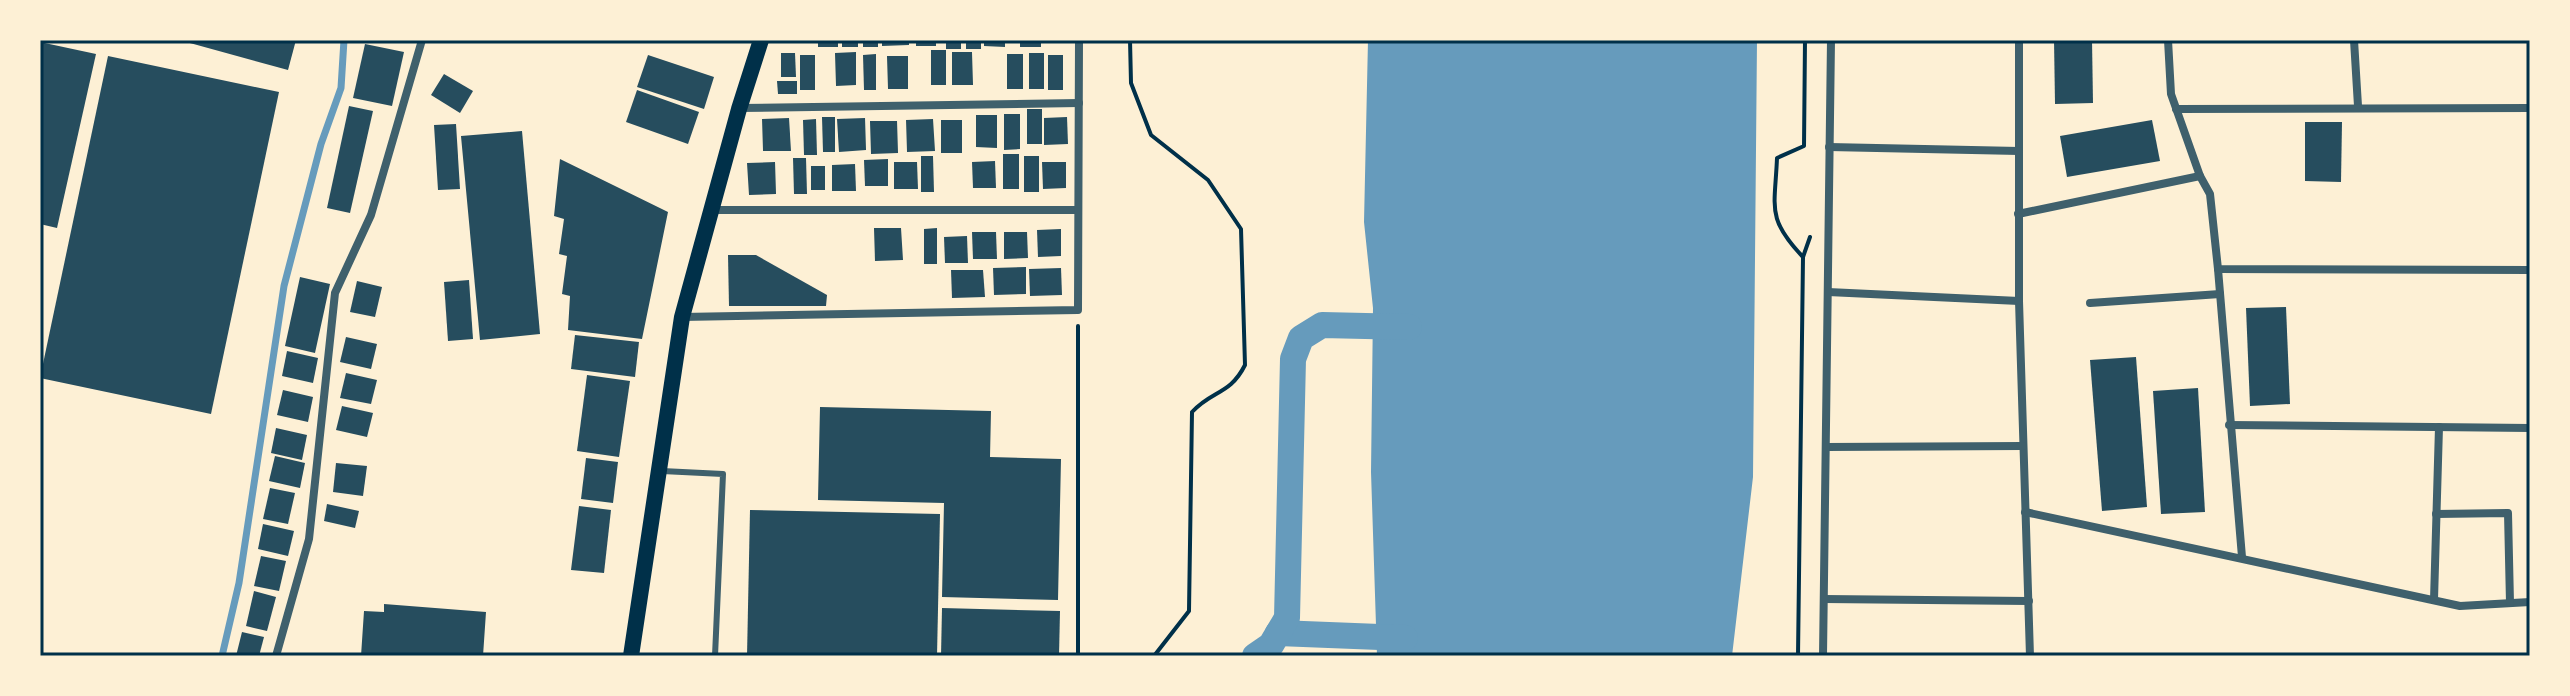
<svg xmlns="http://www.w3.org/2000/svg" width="2570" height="696" viewBox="0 0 2570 696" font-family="'PT Sans Narrow',sans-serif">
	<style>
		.water { fill: #669bbc }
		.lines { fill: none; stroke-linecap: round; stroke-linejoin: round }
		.stream { stroke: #669bbc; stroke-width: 7 }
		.canal { stroke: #669bbc; stroke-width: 26 }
		.building { fill: #264d5e }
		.path { stroke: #003049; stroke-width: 4 }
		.service { stroke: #3f606c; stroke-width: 6 }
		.minor { stroke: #3f606c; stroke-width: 8 }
		.secondary { stroke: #003049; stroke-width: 16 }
		.neatline { fill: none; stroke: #003049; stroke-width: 3 }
	</style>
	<rect width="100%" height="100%" fill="#fdf0d5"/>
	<polygon class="water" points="1368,40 1757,40 1753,477 1732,656 1377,656 1371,472 1373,308 1364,222"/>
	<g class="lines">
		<polyline class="stream" points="222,656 239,583 284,286 321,144 341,88 344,40"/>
		<g class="canal">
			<polyline points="1278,633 1405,638"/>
			<polyline points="1255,656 1271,645 1287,618 1293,359 1301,338 1322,325 1409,327"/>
		</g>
	</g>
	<g class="building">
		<polygon points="179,40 296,40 288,70"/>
		<rect x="818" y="40" width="20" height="7"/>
		<rect x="842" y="40" width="16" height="7"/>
		<rect x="863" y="40" width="15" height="7"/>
		<polygon points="882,40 909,40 909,45 882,46"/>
		<rect x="916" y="40" width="20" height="6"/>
		<rect x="946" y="40" width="15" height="9"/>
		<rect x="966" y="40" width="15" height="9"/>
		<polygon points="984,40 1005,40 1005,47 984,46"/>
		<rect x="1020" y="40" width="21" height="7"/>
		<polygon points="2054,40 2092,40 2093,103 2055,104"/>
		<polygon points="40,42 96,54 57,228 40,224"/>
		<polygon points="365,44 404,52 392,106 353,98"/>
		<rect x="931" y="50" width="15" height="35"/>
		<polygon points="856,52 856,85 836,86 835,53"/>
		<polygon points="952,52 972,52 973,85 952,85"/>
		<polygon points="781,53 795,53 796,77 781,77"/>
		<rect x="1029" y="53" width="15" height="36"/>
		<polygon points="876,54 876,90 864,90 863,55"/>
		<rect x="1007" y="54" width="16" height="35"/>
		<polygon points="648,55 714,77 704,109 637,87"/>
		<rect x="800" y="55" width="15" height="35"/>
		<rect x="1048" y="55" width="15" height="35"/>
		<polygon points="108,56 279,92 211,414 40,378"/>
		<polygon points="887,56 908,56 908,89 888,89"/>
		<polygon points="444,74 473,91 460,113 431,95"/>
		<polygon points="777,81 797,81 797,94 778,94"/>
		<polygon points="637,90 699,112 688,144 626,122"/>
		<polygon points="349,106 373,111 350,213 327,208"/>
		<rect x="1027" y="109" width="15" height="35"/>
		<polygon points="1004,114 1020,114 1020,149 1004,150"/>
		<polygon points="976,115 997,115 997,148 976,147"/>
		<polygon points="822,117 835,117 835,152 823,152"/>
		<polygon points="1067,117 1068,144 1044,145 1044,118"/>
		<polygon points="789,118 791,151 763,151 762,119"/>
		<polygon points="865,118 866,150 839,152 837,119"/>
		<polygon points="816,119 817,155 804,155 803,120"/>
		<polygon points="933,119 935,151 907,152 906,120"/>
		<rect x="941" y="120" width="21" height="33"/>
		<polygon points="2152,120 2160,161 2067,177 2060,136"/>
		<polygon points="870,121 897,121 898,153 871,154"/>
		<polygon points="2305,122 2342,122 2341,182 2305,181"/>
		<polygon points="456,124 460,189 438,190 434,125"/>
		<polygon points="522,131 540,334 480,340 461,136"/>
		<rect x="1003" y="154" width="16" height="35"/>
		<polygon points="921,156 933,156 934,192 921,192"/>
		<rect x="1024" y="156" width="15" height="36"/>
		<polygon points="793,158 806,158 807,194 794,194"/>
		<polygon points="560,159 668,212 642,339 568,330 570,296 562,294 567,256 559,254 564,219 554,216"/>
		<polygon points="888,159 888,186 865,186 864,160"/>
		<polygon points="995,161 996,188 973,188 972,162"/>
		<polygon points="775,162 776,194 749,195 747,163"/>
		<polygon points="894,162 917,162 918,189 894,189"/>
		<polygon points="1042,162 1066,162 1066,188 1043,189"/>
		<polygon points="855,164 856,191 832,191 832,165"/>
		<rect x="811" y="166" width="14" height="24"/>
		<polygon points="874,228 901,228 903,260 875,261"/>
		<polygon points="937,228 937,264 924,264 924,229"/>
		<polygon points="1061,229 1061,256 1038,257 1037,230"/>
		<polygon points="972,232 996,232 997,259 973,259"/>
		<polygon points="1004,232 1027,232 1028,258 1004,259"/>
		<polygon points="967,236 968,263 945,263 944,237"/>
		<polygon points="728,255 756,255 827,295 826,306 729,306"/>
		<polygon points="1026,267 1026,294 994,295 993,268"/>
		<polygon points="1061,268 1062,295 1030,296 1029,269"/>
		<polygon points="951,270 983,270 985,297 952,298"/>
		<polygon points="300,277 330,284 315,353 285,346"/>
		<polygon points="469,280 473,339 448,341 444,282"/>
		<polygon points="357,281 382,287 375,317 350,312"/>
		<polygon points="2286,307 2290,404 2250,406 2246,308"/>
		<polygon points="575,335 639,342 635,377 571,369"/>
		<polygon points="346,337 377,344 371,369 340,362"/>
		<polygon points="287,351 318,358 313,383 282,376"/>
		<polygon points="2136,357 2147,507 2102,511 2090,360"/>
		<polygon points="346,373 377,380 371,404 340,398"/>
		<polygon points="587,375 630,381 619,457 577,451"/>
		<polygon points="2198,388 2205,512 2161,514 2153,391"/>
		<polygon points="283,390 313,397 308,422 277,415"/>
		<polygon points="342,406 373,413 367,437 336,430"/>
		<polygon points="820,407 991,411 990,457 1061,459 1058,600 942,597 944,503 818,500"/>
		<polygon points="276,428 307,435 302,460 271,453"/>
		<polygon points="275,456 305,463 300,488 269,481"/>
		<polygon points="586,458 618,462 613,503 581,499"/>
		<polygon points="336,463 367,466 363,496 333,492"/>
		<polygon points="270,488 295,493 288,524 263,519"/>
		<polygon points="327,504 359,511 355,528 324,521"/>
		<polygon points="579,506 611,510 604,573 571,570"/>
		<polygon points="750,510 940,514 937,656 747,656"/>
		<polygon points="263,524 294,531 288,556 258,549"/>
		<polygon points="261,556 286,561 279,591 254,586"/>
		<polygon points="254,591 276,597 267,631 246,626"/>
		<polygon points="384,604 486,612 483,656 361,656 364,611 384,612"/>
		<polygon points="942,608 1060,611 1059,656 941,656"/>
		<polygon points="242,632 264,637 259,656 236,656"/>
	</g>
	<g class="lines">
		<g class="path">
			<path d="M1130,40L1131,83L1151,135L1208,180L1241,229L1245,365C1230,395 1212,390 1192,412L1189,611L1154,656"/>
			<polyline points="1803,257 1810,237"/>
			<polyline points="1078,326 1078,656"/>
			<path d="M1798,656L1803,257C1766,218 1775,208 1777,158L1804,146L1805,40"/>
		</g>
		<polyline class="service" points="662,471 723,474 715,656"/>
		<g class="minor">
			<polyline points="2019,40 2019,301 2030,656"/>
			<polyline points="2168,40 2171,94 2200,176 2210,194 2218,269 2530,270"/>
			<polyline points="2354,40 2358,106"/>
			<polyline points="739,108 1079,103"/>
			<polyline points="2176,109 2530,108"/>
			<polyline points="1829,147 2019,151"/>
			<polyline points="711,210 1078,210"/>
			<polyline points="2018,214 2200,176"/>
			<polyline points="2218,269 2242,557"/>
			<polyline points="1828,292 2019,301"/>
			<polyline points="2090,303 2220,294"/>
			<polyline points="682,317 1078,310 1079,40"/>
			<polyline points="2229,425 2530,428"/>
			<polyline points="1826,447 2023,446"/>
			<polyline points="2025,512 2460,606 2530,602"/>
			<polyline points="2436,514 2508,513 2510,603"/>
			<polyline points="1824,599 2029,601"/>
			<polyline points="2434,600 2439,427"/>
			<polyline points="276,656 309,539 335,293 371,215 422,40"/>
			<polyline points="1823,656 1831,40"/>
		</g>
		<polyline class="secondary" points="631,656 682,317 739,109 761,40"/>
	</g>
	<rect width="2570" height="696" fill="none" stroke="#fdf0d5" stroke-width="84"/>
	<rect x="42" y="42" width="2486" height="612" class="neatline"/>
</svg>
